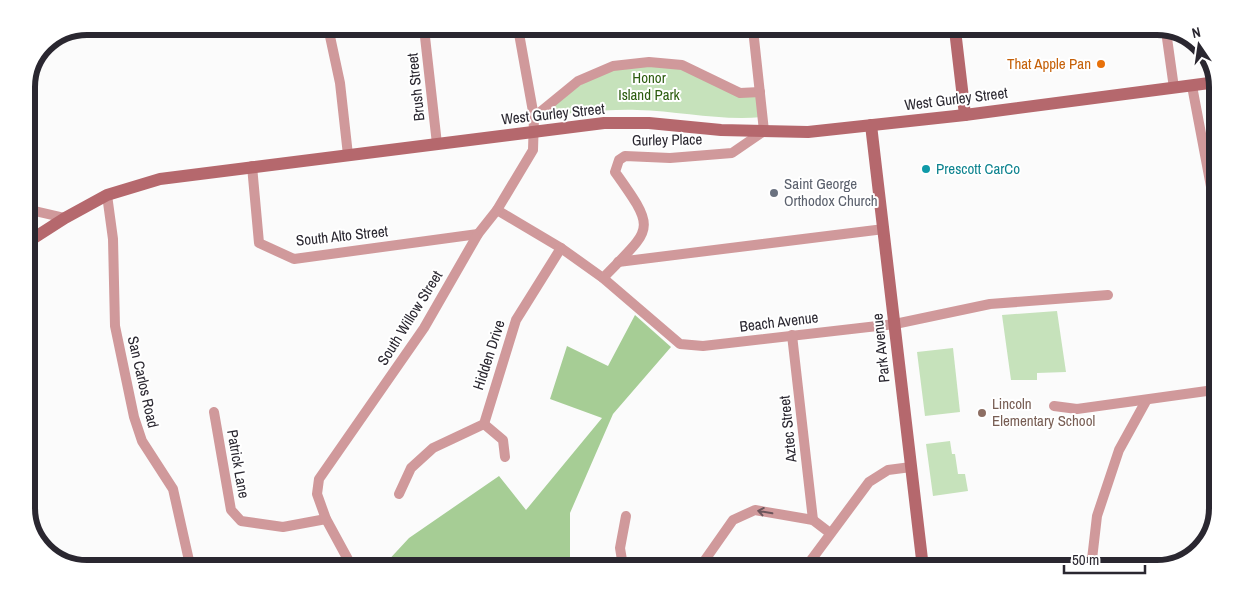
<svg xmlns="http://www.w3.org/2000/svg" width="1244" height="595" viewBox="0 0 1244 595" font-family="'Archivo Narrow',sans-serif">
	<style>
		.green { fill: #c6e2bb }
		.forest { fill: #a6cd95 }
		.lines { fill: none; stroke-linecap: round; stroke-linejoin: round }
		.street { stroke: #d0999b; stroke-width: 10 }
		.secondary { stroke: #b5686d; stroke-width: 12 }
		.oneway { stroke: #6c555b }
		.food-dot { fill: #e8710a; stroke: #fff; stroke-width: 2 }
		.culture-dot { fill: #0f9aa8; stroke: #fff; stroke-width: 2 }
		.worship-dot { fill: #6b7280; stroke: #fff; stroke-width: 2 }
		.education-dot { fill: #8d6e63; stroke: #fff; stroke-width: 2 }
		.labels { text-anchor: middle; stroke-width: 4; stroke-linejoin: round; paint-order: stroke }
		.food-label { font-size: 15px; fill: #c56008; stroke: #fff; text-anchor: end }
		.park-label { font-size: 15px; fill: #2c5c0f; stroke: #fff }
		.street-label { font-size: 15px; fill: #2a2730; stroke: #fff }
		.culture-label { font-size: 15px; fill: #0d838f; stroke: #fff; text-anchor: start }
		.worship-label { font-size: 15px; fill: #5b616d; stroke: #fff; text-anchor: start }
		.education-label { font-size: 15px; fill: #785e54; stroke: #fff; text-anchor: start }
		.rim { fill: none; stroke: #2a2730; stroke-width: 6 }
	</style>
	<rect width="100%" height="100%" fill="#fbfbfb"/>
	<g class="green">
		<path d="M682,65L740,93L760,92L762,117C721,121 679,111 637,110C602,109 568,114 534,117L560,97L613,66Z"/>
		<polygon points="1057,311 1066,372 1037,373 1037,380 1011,380 1002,315"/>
		<polygon points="953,348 960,412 925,416 917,352"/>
		<polygon points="950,441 952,454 955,454 958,474 965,474 968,491 933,496 926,444"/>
	</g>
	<polygon class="forest" points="635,315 671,347 613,414 570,513 570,566 485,566 481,559 470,566 384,565 409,538 499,476 526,510 602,418 550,399 567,346 608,366"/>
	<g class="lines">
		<g class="street">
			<polyline points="328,27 340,83 348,155"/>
			<polyline points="424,28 437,144"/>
			<polyline points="1166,31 1174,88"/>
			<polyline points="1192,86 1216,213"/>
			<polyline points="534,117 578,81 613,66 649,62 682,65 740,93 760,92"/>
			<polyline points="252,166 259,243 294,259 478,234"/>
			<polyline points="107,195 113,239 115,326 134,417 142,441 173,489 190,565"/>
			<polyline points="26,209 65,218"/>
			<polyline points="497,210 561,248 603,278 680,344 703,346 895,324 990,304 1108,295"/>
			<polyline points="618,262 884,229"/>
			<path d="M603,278C652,227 658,232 615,172L619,160L625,156L670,158L732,153L764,131L753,29"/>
			<polyline points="792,335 813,520"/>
			<polyline points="1054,406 1077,409 1214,390"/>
			<polyline points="214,412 231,510 241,521 283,527 326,519"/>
			<polyline points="484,424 503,440 505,457"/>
			<polyline points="399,494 411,468 433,448 484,424 516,320 561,248"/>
			<polyline points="351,565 326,519 317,494 319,479 424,328 478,234 497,210 533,150 534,117 518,28"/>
			<polyline points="623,566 620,548 626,516"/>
			<polyline points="700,567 733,520 755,510 813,520 830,533"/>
			<polyline points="806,567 869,482 888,470 911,467"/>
			<polyline points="1091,568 1097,516 1119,450 1146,401"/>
		</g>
		<g class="secondary">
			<polyline points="955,30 965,115"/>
			<polyline points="871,125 923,568"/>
			<polyline points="26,243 65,218 107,195 160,179 604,123 649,123 721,130 808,132 965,115 1217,82"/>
		</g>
	</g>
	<defs><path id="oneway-shaft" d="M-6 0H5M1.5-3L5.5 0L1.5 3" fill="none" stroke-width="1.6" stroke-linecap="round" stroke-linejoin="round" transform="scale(1.25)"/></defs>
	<use class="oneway" href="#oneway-shaft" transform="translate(765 512) rotate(-170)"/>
	<circle class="food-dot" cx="1101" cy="64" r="5"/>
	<circle class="culture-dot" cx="926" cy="169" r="5"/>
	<circle class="worship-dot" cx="774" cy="193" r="5"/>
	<circle class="education-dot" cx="982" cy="413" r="5"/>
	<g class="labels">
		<g class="food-label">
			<text x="1091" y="69">That Apple Pan</text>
		</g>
		<g class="park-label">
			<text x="649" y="83">Honor<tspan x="649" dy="17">Island Park</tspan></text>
		</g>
		<g class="street-label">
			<text transform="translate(416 87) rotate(-96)" y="5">Brush Street</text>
			<text transform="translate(956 99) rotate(-7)" y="5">West Gurley Street</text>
			<text transform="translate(553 114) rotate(-6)" y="5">West Gurley Street</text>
			<text transform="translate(667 140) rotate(-1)" y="5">Gurley Place</text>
			<text transform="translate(342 236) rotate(-6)" y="5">South Alto Street</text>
			<text transform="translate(410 318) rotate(-58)" y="5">South Willow Street</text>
			<text transform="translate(779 322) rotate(-7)" y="5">Beach Avenue</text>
			<text transform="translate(881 348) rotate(-96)" y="5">Park Avenue</text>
			<text transform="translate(489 355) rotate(-72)" y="5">Hidden Drive</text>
			<text transform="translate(143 382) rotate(77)" y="5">San Carlos Road</text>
			<text transform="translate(788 429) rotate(-96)" y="5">Aztec Street</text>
			<text transform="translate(238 464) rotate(80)" y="5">Patrick Lane</text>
		</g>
		<g class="culture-label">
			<text x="936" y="174">Prescott CarCo</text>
		</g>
		<g class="worship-label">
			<text x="784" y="189">Saint George<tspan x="784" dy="17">Orthodox Church</tspan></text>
		</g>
		<g class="education-label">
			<text x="992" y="409">Lincoln<tspan x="992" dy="17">Elementary School</tspan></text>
		</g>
	</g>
	<path d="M0 0H1244V595H0ZM87 35H1157A52 52 0 0 1 1209 87V508A52 52 0 0 1 1157 560H87A52 52 0 0 1 35 508V87A52 52 0 0 1 87 35Z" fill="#fff" fill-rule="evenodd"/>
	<path class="rim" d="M87 35H1157A52 52 0 0 1 1209 87V508A52 52 0 0 1 1157 560H87A52 52 0 0 1 35 508V87A52 52 0 0 1 87 35Z"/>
	<g transform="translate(1199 45) rotate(347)" stroke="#ffffff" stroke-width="4" paint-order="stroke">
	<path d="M0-4L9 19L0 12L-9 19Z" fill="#2a2730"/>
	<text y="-8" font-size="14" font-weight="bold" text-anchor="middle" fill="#2a2730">N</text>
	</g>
	<path d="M1064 565v8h81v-8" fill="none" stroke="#2a2730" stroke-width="2.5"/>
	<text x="1072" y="565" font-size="15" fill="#2a2730" stroke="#ffffff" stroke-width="4" paint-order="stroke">50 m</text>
</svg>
